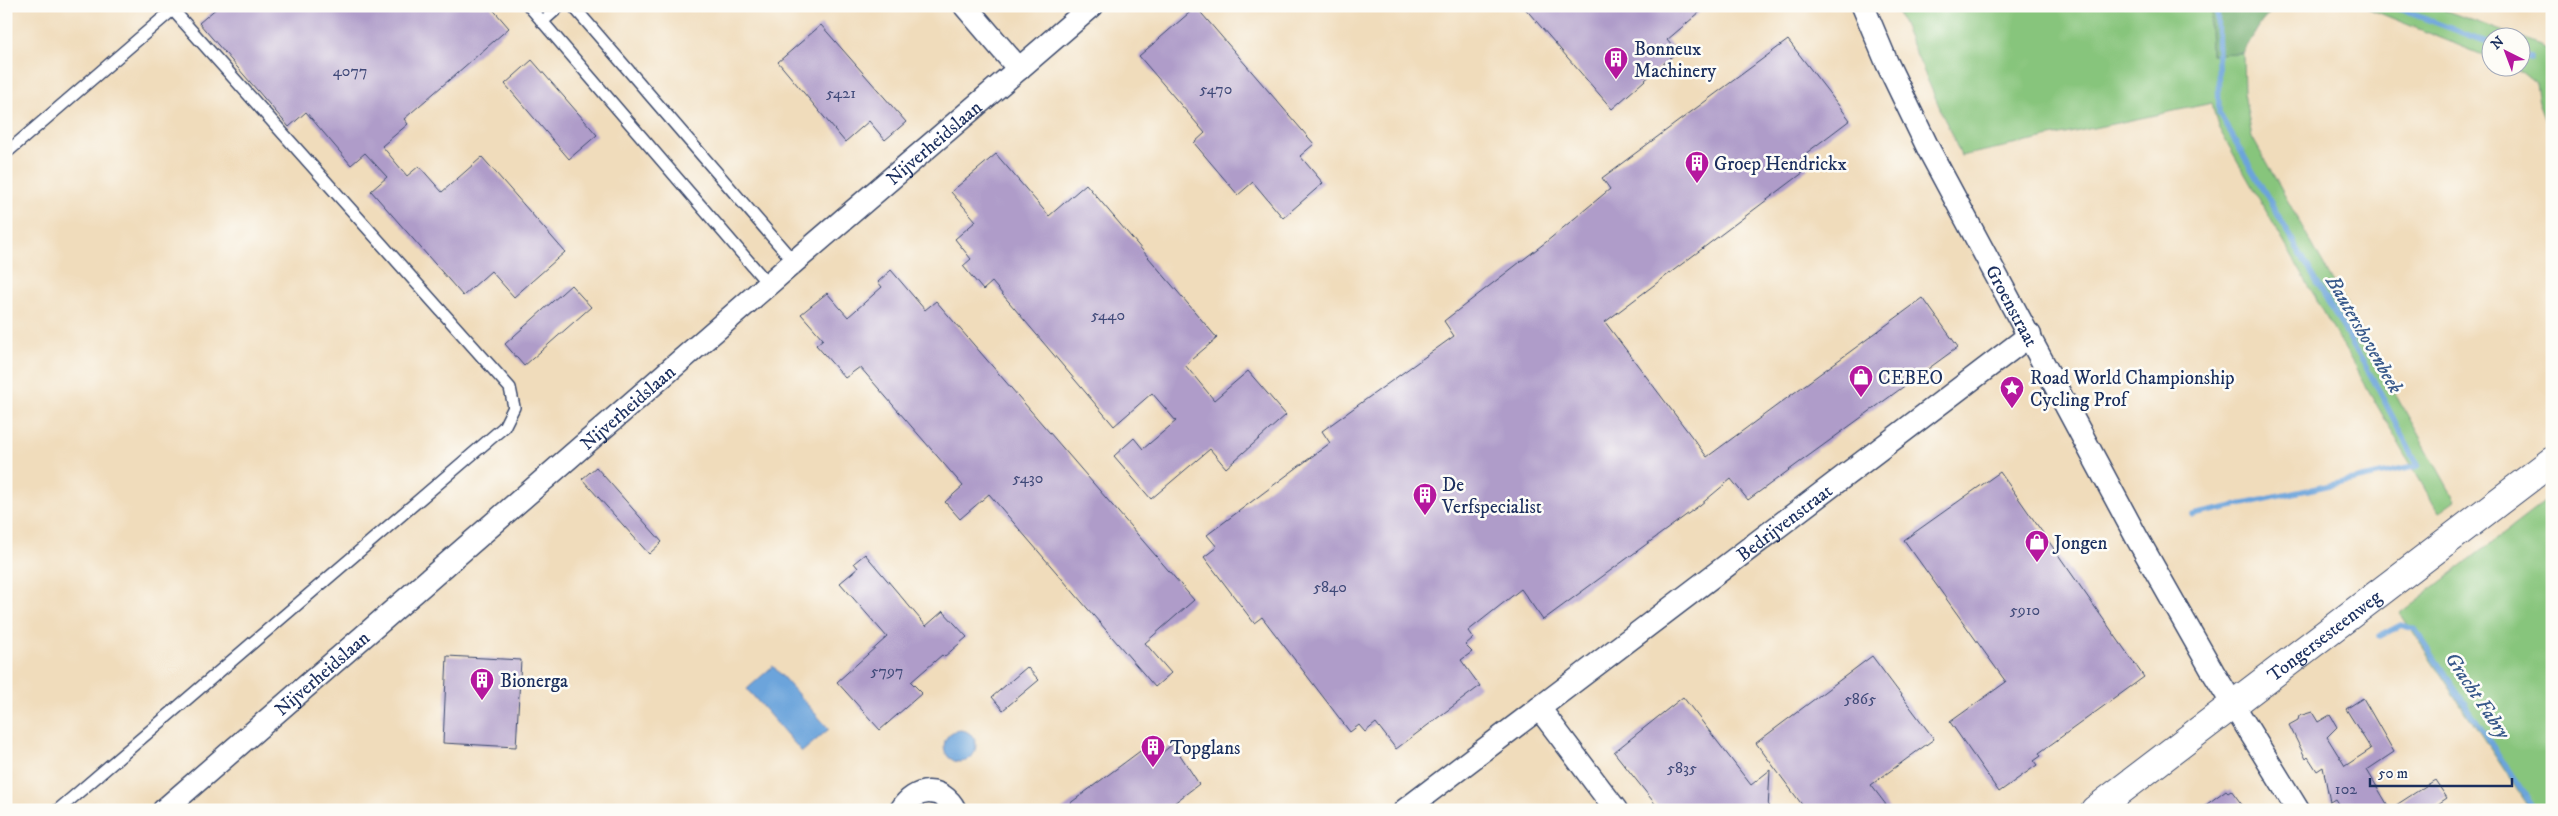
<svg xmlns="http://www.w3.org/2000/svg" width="2558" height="816" viewBox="0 0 2558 816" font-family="'IM FELL DW Pica',serif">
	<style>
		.green { fill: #87c57b; stroke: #517a6c }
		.forest { fill: #6daa6b; stroke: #446c64 }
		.water { fill: #6ca4db; stroke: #446a9c }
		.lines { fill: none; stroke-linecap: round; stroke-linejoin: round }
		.stream { stroke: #6ca4db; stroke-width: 5.5 }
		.building { fill: #af9cc9 }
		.service-casing { stroke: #3b496c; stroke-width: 14 }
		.minor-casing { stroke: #3b496c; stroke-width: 25 }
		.primary-casing { stroke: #3b496c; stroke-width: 30 }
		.service { stroke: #fff; stroke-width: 11 }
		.minor { stroke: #fff; stroke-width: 22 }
		.primary { stroke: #fff; stroke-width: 28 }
		.labels { text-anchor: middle; stroke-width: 5; stroke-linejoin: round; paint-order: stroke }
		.number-label { font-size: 16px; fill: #404a79 }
		.poi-label { font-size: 19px; fill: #1b2f5e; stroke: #fdfcf7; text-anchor: start }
		.street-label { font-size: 19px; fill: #1b2f5e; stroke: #fdfcf7 }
		.water-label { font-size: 20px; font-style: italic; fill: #37588a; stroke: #fdfcf7 }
	</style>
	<rect width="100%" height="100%" fill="#fdfcf7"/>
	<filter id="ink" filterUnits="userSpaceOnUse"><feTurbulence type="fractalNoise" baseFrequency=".02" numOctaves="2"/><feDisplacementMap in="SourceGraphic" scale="10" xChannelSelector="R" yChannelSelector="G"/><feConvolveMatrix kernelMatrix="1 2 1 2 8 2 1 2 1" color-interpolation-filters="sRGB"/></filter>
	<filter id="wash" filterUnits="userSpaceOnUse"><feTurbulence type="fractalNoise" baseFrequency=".0096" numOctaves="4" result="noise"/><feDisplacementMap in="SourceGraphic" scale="20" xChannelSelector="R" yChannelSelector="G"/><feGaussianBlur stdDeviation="1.12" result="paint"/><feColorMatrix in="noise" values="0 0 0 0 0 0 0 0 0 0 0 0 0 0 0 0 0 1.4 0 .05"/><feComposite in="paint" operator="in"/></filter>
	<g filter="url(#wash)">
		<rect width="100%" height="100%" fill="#f0dcbb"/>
		<g class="green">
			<polygon points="1895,6 2214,6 2210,24 2211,54 2243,53 2244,93 2252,137 2455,500 2438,512 2218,127 2212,103 1961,156"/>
			<polygon points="2362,6 2433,6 2518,37 2490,38 2490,58"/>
			<polygon points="2521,38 2552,51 2550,131 2539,103 2536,84 2520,71 2512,68 2520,68"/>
			<polygon points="2552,496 2552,810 2531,810 2400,613"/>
		</g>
		<polygon class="forest" points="2214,6 2276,6 2261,23 2243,53 2211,54 2210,24"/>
		<g class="water">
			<polygon points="773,666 829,729 802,752 747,689"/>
			<circle cx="960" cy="746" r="16"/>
		</g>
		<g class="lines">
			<g class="stream">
				<polyline points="2391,6 2490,43"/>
				<polyline points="2520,55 2530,58"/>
				<polyline points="2193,515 2418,466 2374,381 2219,113 2217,6"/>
				<polyline points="2380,636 2401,625 2415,629 2535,810"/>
			</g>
		</g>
		<g id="blocks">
			<g class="building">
				<polygon points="219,6 490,6 509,28 404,119 408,124 382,146 407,176 419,166 442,192 482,157 565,252 514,297 491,271 463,296 371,191 387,177 365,153 351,165 306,112 289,127 199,23"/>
				<polygon points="1523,6 1707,6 1667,40 1677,52 1612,109"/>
				<polygon points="1196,7 1314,144 1300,156 1323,183 1283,218 1253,182 1238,195 1194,143 1205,133 1139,56"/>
				<polygon points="821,25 906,122 885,140 869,121 845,142 778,62"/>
				<polygon points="1788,40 1850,120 1801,157 1808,169 1605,322 1707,457 1923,298 1958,347 1748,500 1731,479 1700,505 1543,620 1521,589 1468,631 1473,638 1465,645 1472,652 1461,660 1480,686 1396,749 1376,723 1365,732 1359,725 1350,732 1262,617 1254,623 1204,557 1217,547 1207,535 1330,443 1322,431 1454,336 1444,321 1546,242 1610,189 1602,178"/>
				<polygon points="532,60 597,135 569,159 505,84"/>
				<polygon points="996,154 1049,216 1086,184 1217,338 1185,365 1214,400 1248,371 1286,415 1226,468 1210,449 1151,499 1114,456 1134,438 1143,449 1176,421 1152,393 1114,426 992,282 983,290 963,266 971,259 955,239 976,221 951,192"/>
				<polygon points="891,270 925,310 936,301 1194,600 1145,643 1171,673 1155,687 989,494 960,519 945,502 963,486 860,367 845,378 816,345 823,339 801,314 827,293 848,317 882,287 878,282"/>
				<polygon points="571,285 591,307 524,366 505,344"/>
				<polygon points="596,467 662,542 649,554 582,479"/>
				<polygon points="2000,472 2144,677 2039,753 2041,756 2034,761 2037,765 1999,792 1950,722 2006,682 1904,540"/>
				<polygon points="865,554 926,626 943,611 967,637 944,657 942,655 911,682 922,693 880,730 837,682 887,637 840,583 858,568 854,563"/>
				<polygon points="447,656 521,660 516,747 443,743"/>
				<polygon points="1872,656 1934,739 1871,785 1890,810 1806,810 1756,743"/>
				<polygon points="1027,667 1039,680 1003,710 992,697"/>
				<polygon points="1683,697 1751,785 1770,770 1768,810 1660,810 1614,752"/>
				<polygon points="2363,698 2394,752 2367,770 2390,809 2435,780 2447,798 2429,810 2342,810 2335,799 2330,802 2323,767 2317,771 2308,757 2306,759 2289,725 2298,720 2299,716 2312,712 2318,722 2330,715 2337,727 2327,737 2345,766 2371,749 2346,709"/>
				<polygon points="1155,740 1163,752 1173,744 1199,784 1165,810 1061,810"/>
				<polygon points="2226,790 2228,792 2231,790 2246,810 2199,810"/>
			</g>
		</g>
	</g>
	<g filter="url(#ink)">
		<use href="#blocks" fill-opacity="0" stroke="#3b496c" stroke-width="1"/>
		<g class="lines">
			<defs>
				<g id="service">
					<polyline points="529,6 768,284"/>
					<polyline points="573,6 794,262"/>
					<polyline points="542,22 560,6"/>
					<polyline points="6,153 177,6"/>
					<polyline points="58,810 504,427 514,407 510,388 173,10"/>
				</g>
				<g id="minor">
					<polyline points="965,6 1019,69"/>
					<path id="s1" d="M1863,6L1887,63L1929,150L2137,538L2213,672L2298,810"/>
					<polyline points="1539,708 1616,810"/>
					<path id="s2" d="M164,810L794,262L1092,6"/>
					<path d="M901,810C915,787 942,785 955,810"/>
					<path id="s3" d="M1405,810L2030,335"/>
				</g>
				<g id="primary">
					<path id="s4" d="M2095,810L2552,461"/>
				</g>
			</defs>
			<use href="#service" class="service-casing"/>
			<use href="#minor" class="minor-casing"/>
			<use href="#primary" class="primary-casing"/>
			<use href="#service" class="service"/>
			<use href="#minor" class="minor"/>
			<use href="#primary" class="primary"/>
		</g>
	</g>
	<defs>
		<symbol id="building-pin" viewBox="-11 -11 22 30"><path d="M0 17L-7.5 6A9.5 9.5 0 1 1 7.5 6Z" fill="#b5179e" stroke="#fdfcf7"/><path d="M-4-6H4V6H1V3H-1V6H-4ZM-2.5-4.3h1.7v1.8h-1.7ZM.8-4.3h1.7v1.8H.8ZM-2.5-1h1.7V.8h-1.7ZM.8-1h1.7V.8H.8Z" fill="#fff"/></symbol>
		<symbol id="shop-pin" viewBox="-11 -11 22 30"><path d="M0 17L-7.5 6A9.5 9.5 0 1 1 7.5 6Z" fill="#b5179e" stroke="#fdfcf7"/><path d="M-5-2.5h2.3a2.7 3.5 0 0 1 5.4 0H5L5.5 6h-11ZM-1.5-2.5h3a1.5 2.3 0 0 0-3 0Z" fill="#fff"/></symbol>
		<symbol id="sight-pin" viewBox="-11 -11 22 30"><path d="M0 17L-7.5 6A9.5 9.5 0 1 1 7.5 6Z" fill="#b5179e" stroke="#fdfcf7"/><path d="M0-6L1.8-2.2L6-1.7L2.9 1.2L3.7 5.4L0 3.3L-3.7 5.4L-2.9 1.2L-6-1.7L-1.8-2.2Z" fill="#fff"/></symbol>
	</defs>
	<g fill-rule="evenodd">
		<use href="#building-pin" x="1602" y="45" width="28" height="38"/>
		<use href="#building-pin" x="1683" y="149" width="28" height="38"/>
		<use href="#shop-pin" x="1847" y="363" width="28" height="38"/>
		<use href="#sight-pin" x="1998" y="374" width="28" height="38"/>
		<use href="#building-pin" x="1411" y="481" width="28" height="38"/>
		<use href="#shop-pin" x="2023" y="528" width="28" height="38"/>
		<use href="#building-pin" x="468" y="666" width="28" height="38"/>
		<use href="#building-pin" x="1139" y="733" width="28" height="38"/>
	</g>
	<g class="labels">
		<g class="number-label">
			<text x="350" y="76">4077</text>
			<text x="1216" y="94">5470</text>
			<text x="841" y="98">5421</text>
			<text x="1108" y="320">5440</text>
			<text x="1028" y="483">5430</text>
			<text x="1330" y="592">5840</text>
			<text x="2025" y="615">5910</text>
			<text x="887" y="676">5797</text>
			<text x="1860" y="704">5865</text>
			<text x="1682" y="773">5835</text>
			<text x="2346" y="794">102</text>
		</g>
		<g class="poi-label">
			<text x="1634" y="55">Bonneux<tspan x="1634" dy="22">Machinery</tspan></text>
			<text x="1714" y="170">Groep Hendrickx</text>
			<text x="1878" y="384">CEBEO</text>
			<text x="2030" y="384">Road World Championship<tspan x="2030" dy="22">Cycling Prof</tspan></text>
			<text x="1442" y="491">De<tspan x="1442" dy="22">Verfspecialist</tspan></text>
			<text x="2054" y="549">Jongen</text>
			<text x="500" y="687">Bionerga</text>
			<text x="1170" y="754">Topglans</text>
		</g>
		<g class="street-label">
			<text dy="7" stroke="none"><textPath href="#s2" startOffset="1019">Nijverheidslaan</textPath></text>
			<text dy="7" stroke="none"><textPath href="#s1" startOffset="335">Groenstraat</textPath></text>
			<text dy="7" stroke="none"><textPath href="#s2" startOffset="614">Nijverheidslaan</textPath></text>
			<text dy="7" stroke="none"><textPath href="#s3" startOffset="476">Bedrijvenstraat</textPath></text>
			<text dy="7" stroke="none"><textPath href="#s4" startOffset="288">Tongersesteenweg</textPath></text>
			<text dy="7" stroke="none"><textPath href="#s2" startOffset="209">Nijverheidslaan</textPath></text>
		</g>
		<g class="water-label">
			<text transform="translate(2365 334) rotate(60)" y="7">Bautershovenbeek</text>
			<text transform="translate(2478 695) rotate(56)" y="7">Gracht Fabry</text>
		</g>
	</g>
	<rect width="2558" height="816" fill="none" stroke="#fdfcf7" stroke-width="25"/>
	<g transform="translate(2506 52) rotate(318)"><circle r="24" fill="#fdfcf7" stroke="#a3aaba"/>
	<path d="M0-4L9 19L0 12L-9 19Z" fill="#b5179e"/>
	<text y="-8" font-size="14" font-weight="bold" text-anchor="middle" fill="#1b2f5e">N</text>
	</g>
	<path d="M2370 778v8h142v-8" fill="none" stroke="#1b2f5e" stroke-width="2.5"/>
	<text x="2378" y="778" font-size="15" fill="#1b2f5e" stroke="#fdfcf7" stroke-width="4" paint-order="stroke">50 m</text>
</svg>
